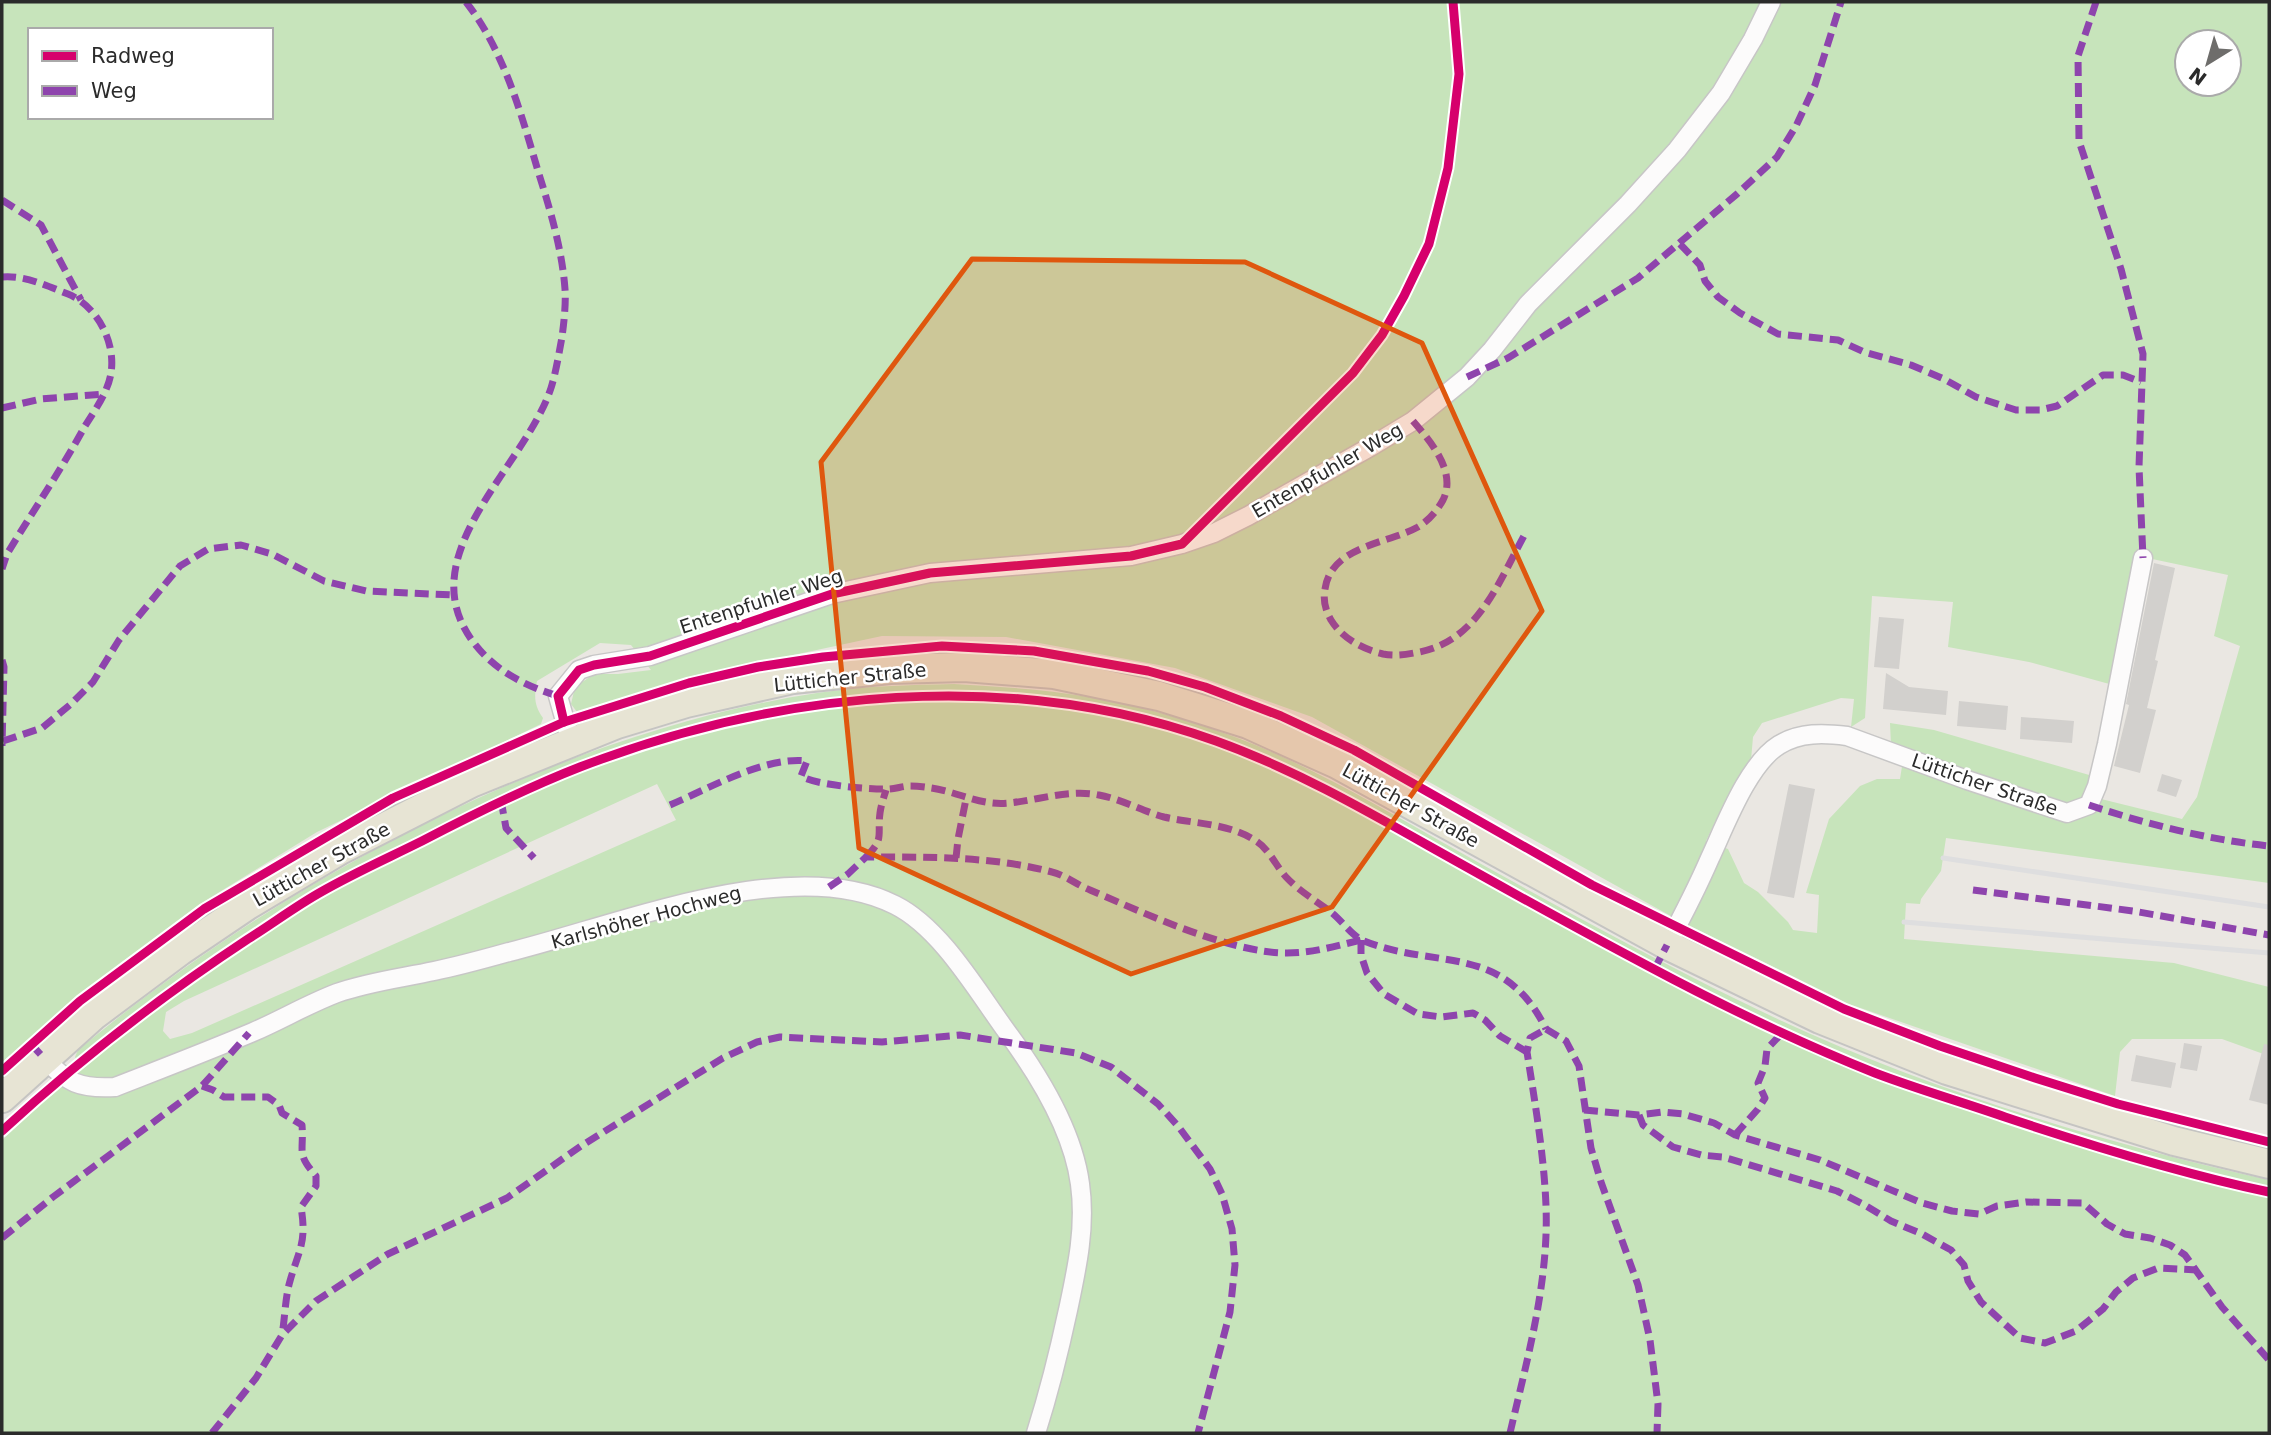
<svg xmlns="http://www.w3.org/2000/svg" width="2271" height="1435" viewBox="0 0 2271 1435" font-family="'DejaVu Sans',sans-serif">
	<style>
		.green { fill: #c7e4bb; fill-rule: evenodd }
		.building { fill: #d2d0cd }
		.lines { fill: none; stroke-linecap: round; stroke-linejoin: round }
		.street-casing { stroke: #c7c6c6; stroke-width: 21 }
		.primary-casing { stroke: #c5c4c2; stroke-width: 32 }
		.street { stroke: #fcfbfb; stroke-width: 18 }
		.primary { stroke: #e7e4d4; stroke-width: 28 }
		.rail { stroke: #dededf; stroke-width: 5 }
		.quiet { stroke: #8e44ad; stroke-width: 7; stroke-dasharray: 14 7; stroke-linecap: butt }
		.cycleway-casing { stroke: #fff; stroke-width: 13 }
		.cycleway { stroke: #d6006c; stroke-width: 9 }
		.marked { fill: #df570e; fill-opacity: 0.2; stroke: #df570e; stroke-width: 5; stroke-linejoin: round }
		.labels { text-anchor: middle; stroke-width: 5; stroke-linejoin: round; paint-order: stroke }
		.street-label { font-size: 19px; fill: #2b2b2b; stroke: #fff }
	</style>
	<rect width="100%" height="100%" fill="#eae7e2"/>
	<g class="green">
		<path d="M2,2H2269V883L1946,838L1941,871L1921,899L1920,904L1906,903L1904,939L2174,963L2269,987V1056L2222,1039H2132L2120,1052L2115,1096L1849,1004L1678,920L1312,717L1175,668L1006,637L882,636L691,677L577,712L571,704L575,687L594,674H618L651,670L631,645L600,643L537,681C534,697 534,705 543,718L541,724L317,832L200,904L66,1005L2,1066ZM30,30H271V117H30ZM2187,42H2229V84H2187ZM2138,556L2228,575L2214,636L2240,646L2197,797L2182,819L2097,798L2103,779L1934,730L1890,723L1891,745L1903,760L1900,779H1877L1860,786L1829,819L1806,893L1819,895L1817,933L1793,930L1788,922L1758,892L1744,883L1728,849L1706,841L1720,812L1751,760L1753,737L1762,723L1841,698L1854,699L1851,727L1865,718L1872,596L1953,602L1948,647L2029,662L2113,685Z"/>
		<path d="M954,684C999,687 1045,689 1089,697C1126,703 1164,713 1200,725C1288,752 1369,801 1449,846C1544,899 1640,952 1738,1000C1903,1082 2090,1140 2269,1180V1433H2V1140L80,1068L75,1057L78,1050C280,882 555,733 817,693C863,686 909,685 954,684ZM657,784L676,820L192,1033L170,1039L163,1031L166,1012L184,1001Z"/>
	</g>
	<g class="building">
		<polygon points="2154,563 2175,568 2155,660 2158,661 2147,708 2156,710 2140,773 2114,766 2129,705 2126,704"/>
		<polygon points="1879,617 1904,619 1899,669 1874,667"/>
		<polygon points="1886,673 1909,687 1948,691 1946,715 1883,709"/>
		<polygon points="1959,701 2008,706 2006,730 1957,726"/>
		<polygon points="2021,717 2074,721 2072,743 2020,739"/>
		<polygon points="2162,774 2182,780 2176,797 2157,791"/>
		<polygon points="1789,784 1815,789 1794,898 1767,893"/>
		<polygon points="2184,1043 2202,1046 2197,1071 2180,1068"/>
		<polygon points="2264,1044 2269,1045 2269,1105 2249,1100"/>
		<polygon points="2136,1055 2176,1063 2171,1088 2131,1081"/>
	</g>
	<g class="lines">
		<defs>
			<g id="street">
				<polyline points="571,742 558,696 579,670 594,665 650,656 832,594 930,573 1131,556 1182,544 1214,533 1248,516 1370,447 1413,421 1467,377 1492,350 1528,304 1628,204 1677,150 1721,93 1753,39 1771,2"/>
				<path d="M1667,945C1682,917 1697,888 1710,858C1725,826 1748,764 1779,745C1800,732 1824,733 1847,736L1967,780L2067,813L2089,805L2097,786L2107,744L2143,558"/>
				<path d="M44,1058C67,1083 80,1089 115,1087C161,1069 208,1051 253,1032C281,1020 308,1004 337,993C368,982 401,978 434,971C459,966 484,959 509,952C616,926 792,852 895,905C941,928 977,991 1007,1032C1038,1074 1073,1131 1080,1184C1086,1227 1077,1268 1068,1310C1059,1352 1049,1392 1036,1433"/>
			</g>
			<polyline id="primary" points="2,1098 93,1016 180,951 248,905 340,850 471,783 617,724 686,703 793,679 890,669 964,667 1054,674 1159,696 1248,724 1337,764 1667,945 1820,1019 1947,1070 2174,1141 2269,1164"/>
		</defs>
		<use href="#street" class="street-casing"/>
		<use href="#primary" class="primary-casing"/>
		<use href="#street" class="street"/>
		<use href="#primary" class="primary"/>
		<g class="rail">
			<polyline points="1943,858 2269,907"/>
			<polyline points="1904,922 2269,953"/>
		</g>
		<g class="quiet">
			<path d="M466,2C504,51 521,113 538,171C550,209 562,249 565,289C566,304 564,322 562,337C559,353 556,372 551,388C525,467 411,553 471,639C493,670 523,685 558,696"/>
			<polyline points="2096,2 2078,56 2079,141 2121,269 2143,354 2139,467 2143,558"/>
			<polyline points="2,200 41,225 81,300"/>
			<polyline points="1680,244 1700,265 1705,281 1718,297 1740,313 1778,334 1838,340 1864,352 1911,365 1944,379 1976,397 2016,410 2040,410 2057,406 2103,375 2123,375 2141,382"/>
			<path d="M2,277C25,275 47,286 68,294C97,306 116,342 111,373C108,392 95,410 85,426C61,470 33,511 7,554L2,569"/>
			<polyline points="1467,377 1508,358 1638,278 1737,194 1777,157 1796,126 1815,85 1841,2"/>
			<polyline points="2,408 41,399 104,394"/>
			<path d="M1413,421C1431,442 1457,472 1443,500C1437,511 1428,521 1418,527C1387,544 1331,546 1325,589C1323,601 1325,609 1331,620C1342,638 1362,649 1383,654C1394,656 1403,655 1414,653C1477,644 1498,583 1525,534"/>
			<polyline points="2,660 4,667 2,746"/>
			<polyline points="3,741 42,728 71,704 93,682 119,640 180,566 208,549 241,545 272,554 324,581 366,591 453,595"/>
			<polyline points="501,800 506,828 534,858"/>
			<path d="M670,805C708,789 765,756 807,761L801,776C814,785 867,789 884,789C893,790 902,786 910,786C917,786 925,787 931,788C959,792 980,806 1009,803C1039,800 1069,789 1099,795C1121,799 1142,811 1164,817C1195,824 1229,823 1256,841C1269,849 1276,866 1286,877C1300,892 1317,901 1332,913C1343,922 1352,936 1364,941C1437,970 1503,942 1546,1029"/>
			<path d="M2089,805C2146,824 2209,840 2269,846"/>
			<path d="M866,857C885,838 877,836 880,813C881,805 884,797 886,790"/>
			<polyline points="956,858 958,839 966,799"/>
			<path d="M829,887L848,874L866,857C927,857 992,856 1052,872C1065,875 1077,885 1090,890C1144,913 1230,953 1287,953C1313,953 1336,946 1361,940"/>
			<polyline points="1973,890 2133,911 2269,935"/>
			<polyline points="1361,940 1361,955 1367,973 1384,994 1418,1014 1441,1017 1473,1013 1485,1020 1500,1036 1527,1052"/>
			<polyline points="1654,970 1667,945"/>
			<polyline points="1546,1029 1566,1041 1579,1066 1591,1148 1601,1182 1638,1285 1650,1340 1658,1404 1657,1433"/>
			<polyline points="31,1044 44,1058"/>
			<path d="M202,1086L213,1090L224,1097H268L279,1105L282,1113L302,1125C304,1153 296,1153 316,1176V1186L301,1207C307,1243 299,1249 290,1281C285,1298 285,1318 282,1335"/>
			<polyline points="1584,1110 1639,1115 1663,1112 1683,1114 1714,1123 1735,1135 1820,1160 1922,1203 1952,1211 1979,1214 1997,1206 2026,1202 2083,1203 2107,1224 2125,1234 2150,1238 2170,1245 2185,1255 2222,1307 2269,1360"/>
			<polyline points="1639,1115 1643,1125 1673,1147 1701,1155 1723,1157 1837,1191 1863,1204 1891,1221 1922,1234 1951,1250 1964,1265 1968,1281 1981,1302 2020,1338 2045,1343 2076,1331 2103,1309 2116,1292 2133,1278 2158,1268 2197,1270"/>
			<polyline points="1735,1135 1758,1109 1765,1098 1758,1083 1765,1066 1767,1049 1783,1032"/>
			<polyline points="2,1238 53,1197 202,1086 249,1033"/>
			<polyline points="212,1433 256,1378 282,1335 316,1301 388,1254 507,1198 581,1146 723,1058 757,1042 780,1037 882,1042 960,1035 1076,1053 1111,1067 1158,1104 1178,1126 1210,1169 1222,1194 1232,1229 1235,1265 1230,1312 1198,1433"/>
			<path d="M1510,1433C1527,1360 1549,1282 1546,1206C1544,1155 1535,1103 1527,1052L1530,1038L1546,1029"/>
		</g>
		<defs>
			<g id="cycleway">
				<polyline points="564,722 558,696 579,670 594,665 650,656 832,594 930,573 1131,556 1182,544 1353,373 1382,335 1404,296 1429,244 1448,168 1459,74 1453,2"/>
				<polyline points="2,1071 80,1001 204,909 393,798 564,722 689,683 758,667 823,657 942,646 1034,651 1148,671 1205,687 1281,716 1354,750 1592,885 1844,1009 1940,1046 2035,1078 2118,1104 2269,1142"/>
				<path d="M2,1131C79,1060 160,997 248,939C272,924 296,906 321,892C354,873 388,858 422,841C474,814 526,788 580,767C782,690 1010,667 1216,741C1291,768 1360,807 1429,846C1502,887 1574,927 1648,966C1721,1005 1798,1042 1875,1073C1917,1089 1962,1102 2005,1117C2092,1146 2179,1173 2269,1192"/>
			</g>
		</defs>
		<use href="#cycleway" class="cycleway-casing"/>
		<use href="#cycleway" class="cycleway"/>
	</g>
	<path class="marked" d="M972,259L1245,262L1422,343L1542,611L1332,907L1131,974L859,848L821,462Z"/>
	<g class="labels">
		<g class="street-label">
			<text transform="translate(1327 470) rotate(-30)" y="7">Entenpfuhler Weg</text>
			<text transform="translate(761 601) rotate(-18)" y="7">Entenpfuhler Weg</text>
			<text transform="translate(850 677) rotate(-6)" y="7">Lütticher Straße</text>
			<text transform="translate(1985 784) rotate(19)" y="7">Lütticher Straße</text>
			<text transform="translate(1411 805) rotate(29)" y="7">Lütticher Straße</text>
			<text transform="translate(321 864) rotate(-29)" y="7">Lütticher Straße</text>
			<text transform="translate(646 917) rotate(-15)" y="7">Karlshöher Hochweg</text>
		</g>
	</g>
	<rect width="2271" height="1435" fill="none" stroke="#2b2b2b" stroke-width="7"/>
	<rect x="28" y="28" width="245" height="91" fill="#ffffff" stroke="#aaaaaa" stroke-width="2"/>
	<rect x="42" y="51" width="35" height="10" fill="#d6006c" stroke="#aaaaaa" stroke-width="2"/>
	<text x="91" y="63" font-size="21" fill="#2b2b2b">Radweg</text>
	<rect x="42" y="86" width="35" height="10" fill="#8e44ad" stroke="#aaaaaa" stroke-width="2"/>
	<text x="91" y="98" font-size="21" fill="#2b2b2b">Weg</text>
	<g transform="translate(2208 63) rotate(217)"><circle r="33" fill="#ffffff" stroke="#aaaaaa" stroke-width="2"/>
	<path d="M0-5L12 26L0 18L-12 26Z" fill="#6e6d6b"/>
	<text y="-10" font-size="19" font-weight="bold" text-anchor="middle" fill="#2b2b2b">N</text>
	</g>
</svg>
